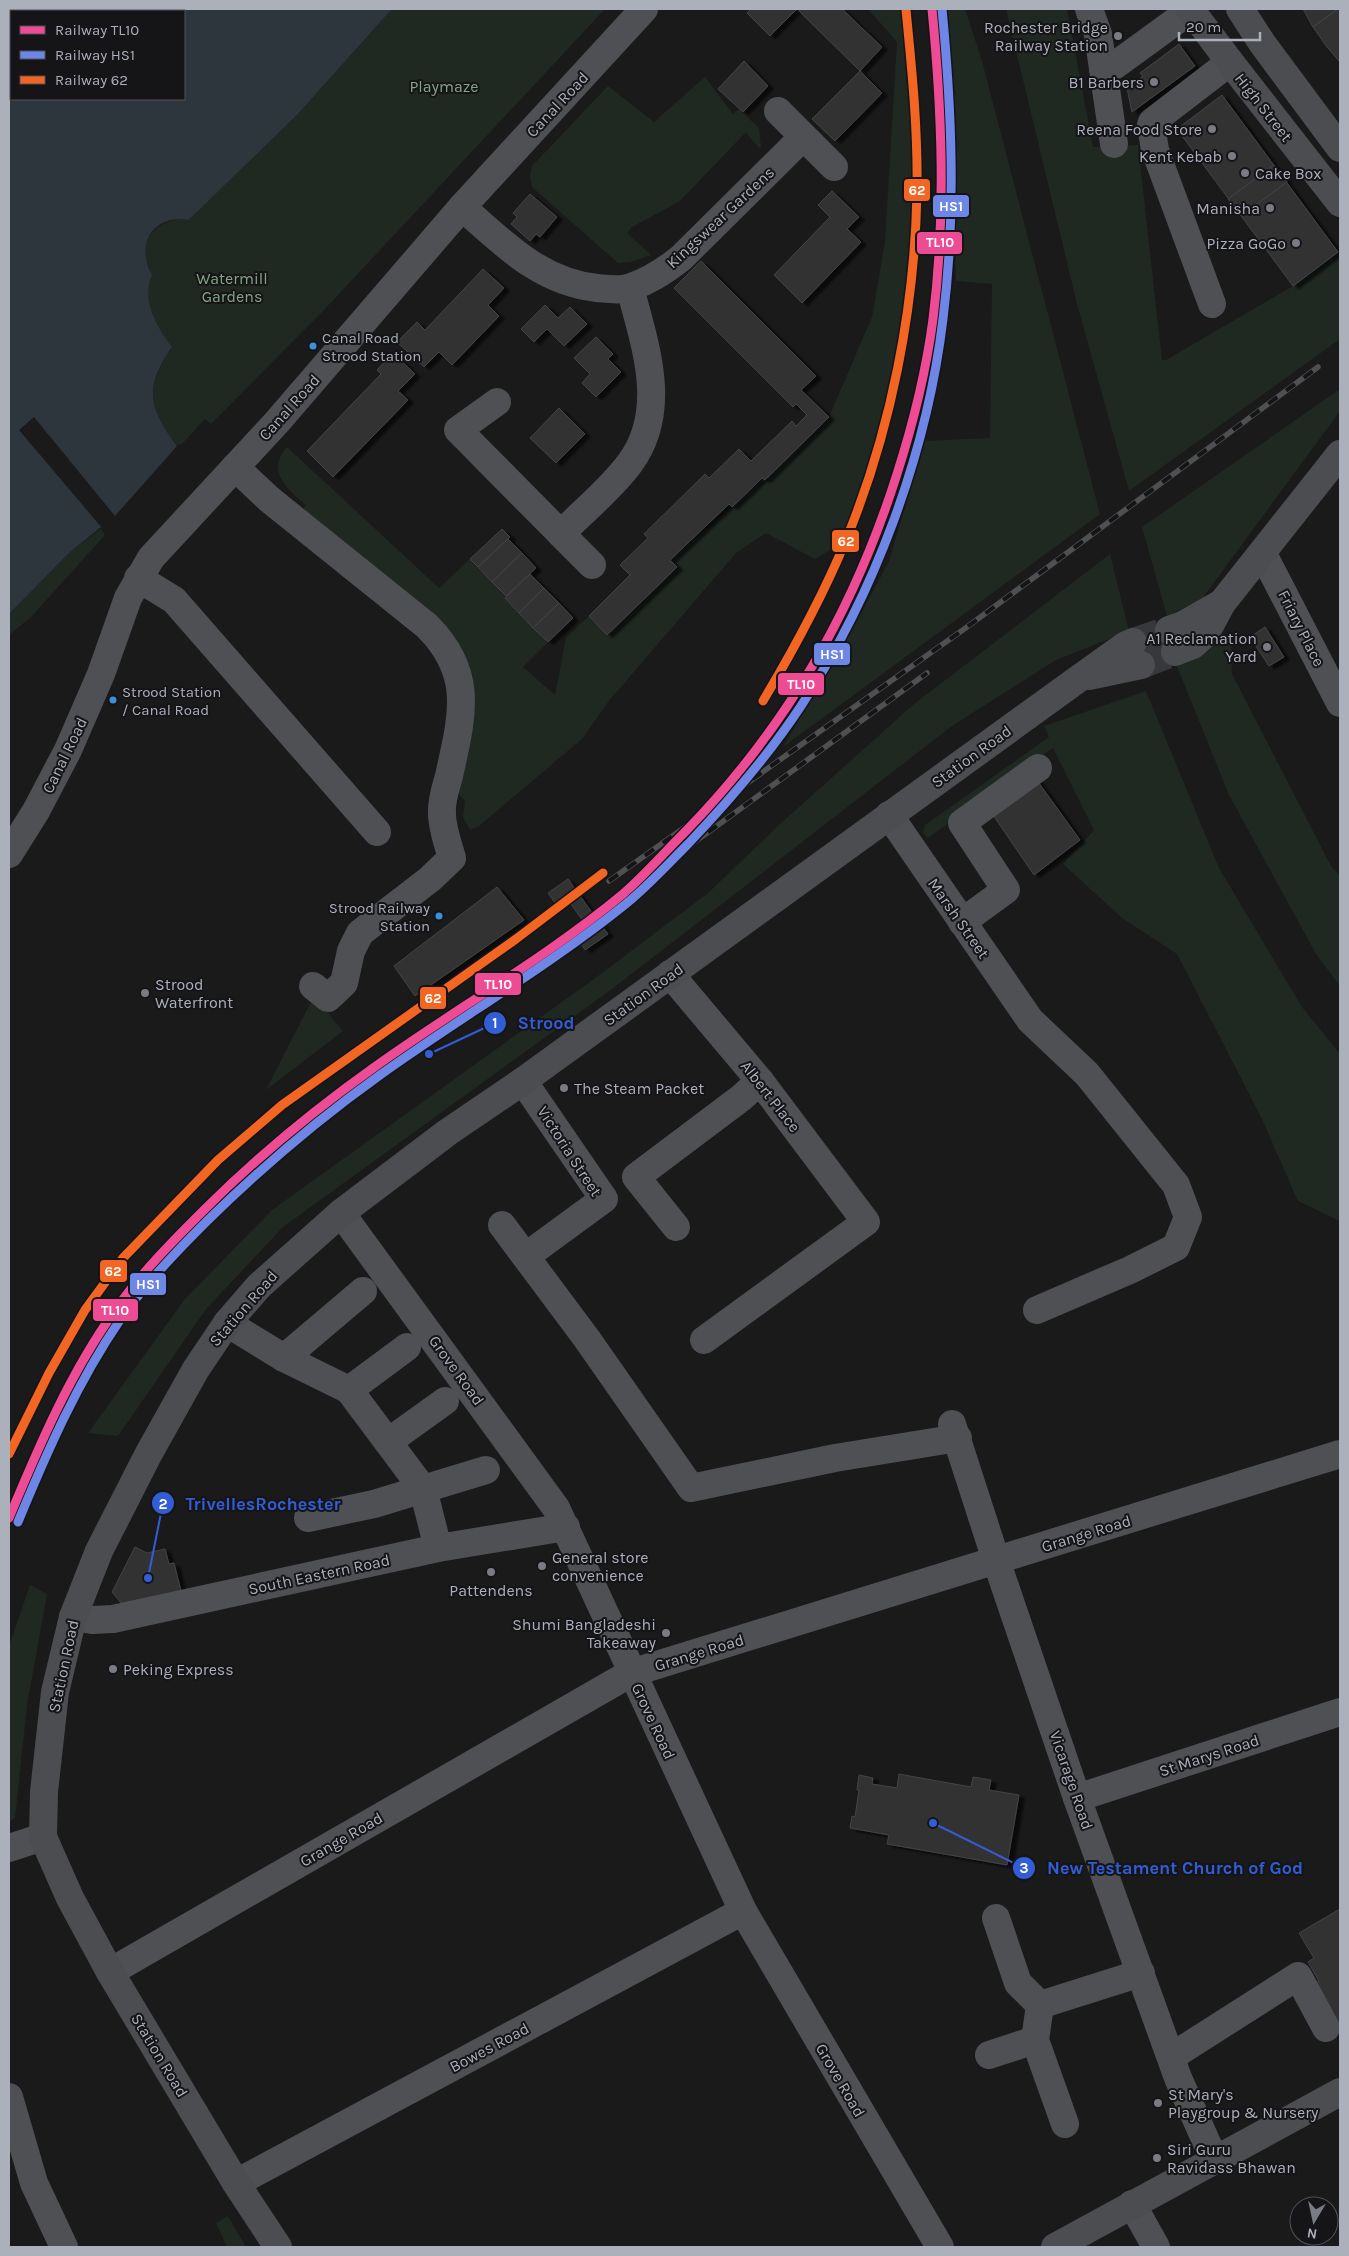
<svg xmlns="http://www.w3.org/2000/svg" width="1349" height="2256" viewBox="0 0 1349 2256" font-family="Karla,sans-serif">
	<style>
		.green { fill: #202822 }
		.water { fill: #2d353d; fill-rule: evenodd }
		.pier { fill: #1a1a1b }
		.building { fill: #323233; stroke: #434447; filter: url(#shadow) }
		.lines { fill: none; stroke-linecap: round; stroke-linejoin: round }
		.major-tunnel { stroke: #37383b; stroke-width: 28; stroke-dasharray: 28 14; stroke-linecap: butt }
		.minor { stroke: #4e5054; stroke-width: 28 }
		.major { stroke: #4c4d50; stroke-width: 28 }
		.rail-casing { stroke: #4e5052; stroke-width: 5.5 }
		.rail { stroke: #151417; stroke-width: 4; stroke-dasharray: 11; stroke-linecap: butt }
		.rail-1-casing { stroke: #151417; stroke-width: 12 }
		.rail-2-casing { stroke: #151417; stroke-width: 12 }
		.rail-3-casing { stroke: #151417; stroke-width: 12 }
		.rail-1 { stroke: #ee4b95; stroke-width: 9 }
		.rail-2 { stroke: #6e86e6; stroke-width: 9 }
		.rail-3 { stroke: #f26522; stroke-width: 9 }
		.poi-dot { fill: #797c83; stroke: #151417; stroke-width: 2 }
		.bus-dot { fill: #3a90db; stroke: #151417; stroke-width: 2 }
		.labels { text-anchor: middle; stroke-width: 4; stroke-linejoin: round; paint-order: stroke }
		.bus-label { font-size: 15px; fill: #acb0bb; stroke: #151417; text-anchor: start }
		.poi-label { font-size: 16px; fill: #acb0bb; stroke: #151417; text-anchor: end }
		.park-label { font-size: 16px; fill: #84a587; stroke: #151417 }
		.street-label { font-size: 16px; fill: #acb0bb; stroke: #151417 }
		.leader { fill: none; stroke: #325dd4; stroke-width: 2 }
		.callout-dot { fill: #325dd4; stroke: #151417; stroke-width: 2 }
		.mark-label { font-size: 15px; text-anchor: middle; font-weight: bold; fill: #fff }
		.callout-label { font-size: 18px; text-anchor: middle; font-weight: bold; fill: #325dd4; stroke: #151417; stroke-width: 4; stroke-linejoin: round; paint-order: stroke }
		.line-badge { stroke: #151417; stroke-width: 2 }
		.badge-label { font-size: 14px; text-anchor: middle; font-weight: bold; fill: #fff }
	</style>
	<defs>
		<filter id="shadow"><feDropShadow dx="5.5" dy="3" stdDeviation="1" flood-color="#0009"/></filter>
	</defs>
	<rect width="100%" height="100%" fill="#1a1a1b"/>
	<g class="green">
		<path d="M392,9H605L325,309L211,424L205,419L182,444L177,445C145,411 147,383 172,347C159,330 147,309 148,286C148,283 151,279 151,275C151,270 146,263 145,257C143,232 165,216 188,220L297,115Z"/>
		<path d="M868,9H903L918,143L899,356L879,452L841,544L815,559L766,533L736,553L608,702L583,738L479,826L470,830L463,817L465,801L457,792C467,748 486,699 464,655L302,511L306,505C288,490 265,471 287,447L439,588L470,559L548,642L523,667L555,695L566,638L589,616L607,634L670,560L732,507L762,478L765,480L829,417L872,317L885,241L897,42Z"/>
		<polygon points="938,9 965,9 982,61 1100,514 783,747 856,623 889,561 925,441 990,438 992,284 956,281 948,63"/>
		<polygon points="1006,9 1067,9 1093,147 1138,145 1162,360 1166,360 1293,286 1338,252 1340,255 1340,339 1129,491 1077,304"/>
		<polygon points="705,77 733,114 739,109 759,128 761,147 759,148 746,132 680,201 632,227 627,233 651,255 631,262 618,263 532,187 530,176 532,166 608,86 654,122"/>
		<polygon points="1340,389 1340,411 1202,599 1167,616 1142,527"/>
		<polygon points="101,529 105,535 31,617 9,635 9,614 70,552"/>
		<polygon points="1110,554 1129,631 1056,660 952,726 612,989 283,1227 206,1309 118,1436 88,1433 185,1299 272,1210 598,976 708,893 779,825 914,704"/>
		<polygon points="1231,634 1232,674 1331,866 1340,876 1340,986 1316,954 1229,795 1176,664"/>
		<polygon points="1146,691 1219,868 1302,1007 1340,1054 1340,1221 1298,1201 1261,1117 1177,954 1122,918 1063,864 1094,830 1053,748 928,838 923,833 925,825 1049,737 1044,726"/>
		<polygon points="314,996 343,1031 266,1090"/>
		<polygon points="30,1585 47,1594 27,1705 15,1818 9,1822 9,1646"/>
		<polygon points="228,2216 246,2247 227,2247 216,2223"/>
	</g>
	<path class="water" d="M9,9H392L297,115L198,211L188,220C153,214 135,245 152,275C141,300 157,327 172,347C144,387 148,408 177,446L115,516L70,552L9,614ZM11,11H184V99H11Z"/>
	<polygon class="pier" points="34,417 115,516 102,528 19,430"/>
	<g class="building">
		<polygon points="751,9 795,9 796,10 770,36 747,13"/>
		<polygon points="801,9 842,9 882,47 860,71 799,11"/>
		<polygon points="1303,9 1338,9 1313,27"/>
		<polygon points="1338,9 1340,9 1340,62 1327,47 1313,27"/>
		<polygon points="1179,44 1195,66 1132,112 1127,88 1143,76 1140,73"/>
		<polygon points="744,61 768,86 743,112 718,89"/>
		<polygon points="860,71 882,93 835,141 812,119"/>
		<polygon points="1222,95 1338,252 1293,286 1177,129"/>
		<polygon points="1274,165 1287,182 1241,216 1228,199"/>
		<polygon points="832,191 859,217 847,229 861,242 802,303 774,275 830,217 818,205"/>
		<polygon points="530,194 557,217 540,237 536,234 530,241 511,224 517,217 513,213"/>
		<polygon points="701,261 816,376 801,390 829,417 765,480 762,478 732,507 729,504 670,560 677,567 607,635 589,616 630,575 620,565 648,538 644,534 705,474 709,478 739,449 751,461 792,421 796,426 807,415 796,404 793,407 674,288"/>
		<polygon points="483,269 504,288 488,305 499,316 452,365 439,352 424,367 397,342 417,322 425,330"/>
		<polygon points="545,305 558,318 570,307 587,324 564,346 547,329 534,342 521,329"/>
		<polygon points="596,337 613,354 608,359 621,372 596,397 582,383 590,374 574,358"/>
		<polygon points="393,353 415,374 398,391 408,400 333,477 307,451 381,374 377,370"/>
		<polygon points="559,408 585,434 556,463 530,438"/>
		<polygon points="502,529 510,537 478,567 470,559"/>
		<polygon points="508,539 522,553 492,582 478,567"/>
		<polygon points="522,553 536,568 506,596 492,582"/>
		<polygon points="530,574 544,588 519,613 505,598"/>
		<polygon points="544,588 559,603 533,628 519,613"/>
		<polygon points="559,603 573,618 548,642 533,628"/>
		<polygon points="1265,627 1284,657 1269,666 1250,637"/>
		<polygon points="1036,779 1080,840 1034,875 991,812"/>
		<polygon points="568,879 575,889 555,903 548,893"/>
		<polygon points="497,887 524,920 415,996 394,966"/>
		<polygon points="575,889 599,922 589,929 565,896"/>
		<polygon points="599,922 608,934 585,950 577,938"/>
		<polygon points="135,1547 147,1553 165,1549 169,1564 174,1563 181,1591 122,1604 112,1592"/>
		<polygon points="899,1774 971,1787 973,1777 991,1780 989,1790 1019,1795 1007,1865 887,1844 889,1835 850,1828 852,1816 855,1817 859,1790 857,1790 859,1775 873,1778 872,1784 897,1788"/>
		<polygon points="1340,1909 1340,2030 1334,2034 1308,1988 1319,1981 1308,1962 1314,1958 1299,1933"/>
	</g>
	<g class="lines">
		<g class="major-tunnel">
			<polyline points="1133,642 1169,630"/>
			<polyline points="1141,665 1175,652"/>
		</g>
		<g class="minor">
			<polyline points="1089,9 1098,34 1114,144"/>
			<polyline points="1103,69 1114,66 1191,10"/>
			<polyline points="778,111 834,167"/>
			<path d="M462,207C503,243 540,282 597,288C608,289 621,291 631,287C649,281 666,270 681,258L803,137"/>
			<polyline points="1212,304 1155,150 1151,125 1152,122 1230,62"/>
			<path d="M497,402L458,430L561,534C583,511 611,489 630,463C669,410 645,345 630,288"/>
			<path d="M235,467L269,499L427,626C475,674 462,716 449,776C446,787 441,801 442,813C442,828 448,844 452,858L430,879L360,933L351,951L344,983L328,998L313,986"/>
			<polyline points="561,534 592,565"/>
			<polyline points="1263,554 1340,703"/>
			<polyline points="138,578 174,600 377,832"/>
			<polyline points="889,815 1030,1020 1087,1074 1176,1185 1188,1217 1176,1247 1130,1270 1037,1310"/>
			<polyline points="9,854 36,811 68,750 101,674 128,598 151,558 277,422 462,207 644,9"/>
			<polyline points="962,922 1006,890 962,823 1038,768"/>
			<polyline points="670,974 760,1081 866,1222 704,1340"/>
			<polyline points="523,1081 604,1199 533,1251"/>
			<polyline points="341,1213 556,1508 743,1911 940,2247"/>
			<polyline points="502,1225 587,1339 691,1488 835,1458 958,1438"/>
			<polyline points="676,1227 636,1177 741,1098 760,1081"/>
			<polyline points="227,1323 284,1358 349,1390 423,1489 438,1548"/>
			<polyline points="284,1358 363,1291"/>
			<polyline points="349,1390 407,1347"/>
			<polyline points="952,1424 996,1560 1077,1798 1178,2078 1214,2159"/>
			<polyline points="388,1442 445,1401"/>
			<polyline points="308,1518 374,1504 486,1470"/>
			<polyline points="73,1617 92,1620 113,1619 438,1548 566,1527"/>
			<polyline points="1077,1798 1340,1712"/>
			<polyline points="9,1848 43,1837"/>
			<polyline points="996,1918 1018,1983 1040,2005 1035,2040 1065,2124"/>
			<polyline points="110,1972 631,1673 1340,1454"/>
			<polyline points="1040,2005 1141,1973"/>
			<polyline points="989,2055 1035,2040"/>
			<polyline points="1171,2057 1298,1976 1326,2028"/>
			<polyline points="9,2097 34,2183 64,2247"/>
			<polyline points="236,2183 743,1911"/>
			<polyline points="1132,2204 1156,2247"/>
		</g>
		<g class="major">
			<polyline points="1190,9 1230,62 1340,203"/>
			<polyline points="1240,9 1262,43 1340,148"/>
			<polyline points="1169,630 1183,625 1222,603"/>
			<polyline points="1175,652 1193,645 1206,633 1222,603 1340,454"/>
			<polyline points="1089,676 1141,665"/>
			<polyline points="278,2247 236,2183 110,1972 70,1898 43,1837 44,1792 55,1692 73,1617 99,1551 149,1453 196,1369 227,1323 259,1286 341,1213 448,1132 523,1081 1081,677 1126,645 1133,642"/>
			<polyline points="1055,2247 1340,2092"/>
		</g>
		<defs>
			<g id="rail">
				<polyline points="609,881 967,627 1318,367"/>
				<polyline points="619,897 927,673"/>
			</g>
		</defs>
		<use href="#rail" class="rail-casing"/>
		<use href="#rail" class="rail"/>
		<defs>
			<path id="rail-1" d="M9,1518C39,1446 70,1373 116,1309C141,1273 172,1242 203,1211C257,1157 314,1110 376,1066C457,1008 546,958 623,894C644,876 663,854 683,834C785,730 853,613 897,474C913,424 926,372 933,319C946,216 942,112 932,9"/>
			<path id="rail-2" d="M18,1522C47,1452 77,1383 120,1320C145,1284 176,1252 207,1221C261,1168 317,1120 380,1075C461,1017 549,966 627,903C649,885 668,864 688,844C729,801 768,756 801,706C875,593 927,453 943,319C956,216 952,112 942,9"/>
			<g id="rail-3">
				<path d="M763,701C794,649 823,596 846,540C891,431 915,308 917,191C918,130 912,70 906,10"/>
				<polyline points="9,1454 49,1373 85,1310 123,1258 218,1160 282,1105 516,939 603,873"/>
			</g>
		</defs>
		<use href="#rail-1" class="rail-1-casing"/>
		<use href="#rail-2" class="rail-2-casing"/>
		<use href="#rail-3" class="rail-3-casing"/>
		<use href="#rail-1" class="rail-1"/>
		<use href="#rail-2" class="rail-2"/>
		<use href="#rail-3" class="rail-3"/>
	</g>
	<g class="poi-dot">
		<circle cx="1118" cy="36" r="5"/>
		<circle cx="1154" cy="82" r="5"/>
		<circle cx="1212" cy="129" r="5"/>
		<circle cx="1232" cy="156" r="5"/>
		<circle cx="1245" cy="173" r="5"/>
		<circle cx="1270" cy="208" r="5"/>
		<circle cx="1296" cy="243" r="5"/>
		<circle cx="1267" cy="647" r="5"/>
		<circle cx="145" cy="993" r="5"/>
		<circle cx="564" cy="1088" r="5"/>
		<circle cx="542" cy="1566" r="5"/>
		<circle cx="491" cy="1572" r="5"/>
		<circle cx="666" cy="1633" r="5"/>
		<circle cx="113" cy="1669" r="5"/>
		<circle cx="1158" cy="2103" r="5"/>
		<circle cx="1157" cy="2158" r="5"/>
	</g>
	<g class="bus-dot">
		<circle cx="313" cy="346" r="4.5"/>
		<circle cx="113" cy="700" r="4.5"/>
		<circle cx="439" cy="916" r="4.5"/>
	</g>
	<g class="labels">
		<g class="bus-label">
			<text x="322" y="343">Canal Road<tspan x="322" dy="18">Strood Station</tspan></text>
			<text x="122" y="697">Strood Station<tspan x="122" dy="18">/ Canal Road</tspan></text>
			<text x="430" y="913" text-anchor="end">Strood Railway<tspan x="430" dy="18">Station</tspan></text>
		</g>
		<g class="poi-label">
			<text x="1108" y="33">Rochester Bridge<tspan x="1108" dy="18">Railway Station</tspan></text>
			<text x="1144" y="88">B1 Barbers</text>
			<text x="1202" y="135">Reena Food Store</text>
			<text x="1222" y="162">Kent Kebab</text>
			<text x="1255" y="179" text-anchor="start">Cake Box</text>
			<text x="1260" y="214">Manisha</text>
			<text x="1286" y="249">Pizza GoGo</text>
			<text x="1257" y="644">A1 Reclamation<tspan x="1257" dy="18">Yard</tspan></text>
			<text x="155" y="990" text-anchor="start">Strood<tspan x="155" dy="18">Waterfront</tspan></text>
			<text x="574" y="1094" text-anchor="start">The Steam Packet</text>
			<text x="552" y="1563" text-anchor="start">General store<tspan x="552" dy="18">convenience</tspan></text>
			<text x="491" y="1596" text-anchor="middle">Pattendens</text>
			<text x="656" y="1630">Shumi Bangladeshi<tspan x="656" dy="18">Takeaway</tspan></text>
			<text x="123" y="1675" text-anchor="start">Peking Express</text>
			<text x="1168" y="2100" text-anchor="start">St Mary's<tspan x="1168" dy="18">Playgroup &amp; Nursery</tspan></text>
			<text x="1167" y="2155" text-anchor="start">Siri Guru<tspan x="1167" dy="18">Ravidass Bhawan</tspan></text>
		</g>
		<g class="park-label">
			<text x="444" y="92">Playmaze</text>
			<text x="232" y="284">Watermill<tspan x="232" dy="18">Gardens</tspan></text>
		</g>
		<g class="street-label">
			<text transform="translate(557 104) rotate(-47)" y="6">Canal Road</text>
			<text transform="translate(1264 107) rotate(52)" y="6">High Street</text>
			<text transform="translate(720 217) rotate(-43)" y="6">Kingswear Gardens</text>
			<text transform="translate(289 407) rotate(-48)" y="6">Canal Road</text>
			<text transform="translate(1302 628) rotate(63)" y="6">Friary Place</text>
			<text transform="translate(64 755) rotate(-64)" y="6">Canal Road</text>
			<text transform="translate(971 756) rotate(-36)" y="6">Station Road</text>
			<text transform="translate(959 918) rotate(55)" y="6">Marsh Street</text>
			<text transform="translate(643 994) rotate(-36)" y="6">Station Road</text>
			<text transform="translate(771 1096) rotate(52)" y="6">Albert Place</text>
			<text transform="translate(570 1151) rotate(57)" y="6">Victoria Street</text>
			<text transform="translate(243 1308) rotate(-49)" y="6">Station Road</text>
			<text transform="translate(457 1370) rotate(54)" y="6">Grove Road</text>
			<text transform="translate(1086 1533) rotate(-17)" y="6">Grange Road</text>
			<text transform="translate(319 1574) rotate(-12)" y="6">South Eastern Road</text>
			<text transform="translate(699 1652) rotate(-17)" y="6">Grange Road</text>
			<text transform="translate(63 1666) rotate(-78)" y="6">Station Road</text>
			<text transform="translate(654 1721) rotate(65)" y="6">Grove Road</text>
			<text transform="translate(1209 1755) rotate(-18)" y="6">St Marys Road</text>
			<text transform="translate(1072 1780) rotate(71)" y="6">Vicarage Road</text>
			<text transform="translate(341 1839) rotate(-30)" y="6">Grange Road</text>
			<text transform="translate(489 2047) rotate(-28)" y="6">Bowes Road</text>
			<text transform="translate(160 2055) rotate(59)" y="6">Station Road</text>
			<text transform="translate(841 2080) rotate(60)" y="6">Grove Road</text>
		</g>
	</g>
	<path class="leader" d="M429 1054L495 1023M148 1578L163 1503M933 1823L1024 1868"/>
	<g class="callout-dot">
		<circle cx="429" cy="1054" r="5"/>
		<circle cx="148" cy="1578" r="5"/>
		<circle cx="933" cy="1823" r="5"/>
		<circle cx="495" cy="1023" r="12"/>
		<circle cx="163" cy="1503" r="12"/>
		<circle cx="1024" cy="1868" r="12"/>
	</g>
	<g class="mark-label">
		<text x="495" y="1028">1</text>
		<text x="163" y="1509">2</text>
		<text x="1024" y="1873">3</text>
	</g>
	<g class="callout-label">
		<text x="546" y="1029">Strood</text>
		<text x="263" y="1510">TrivellesRochester</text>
		<text x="1175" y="1874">New Testament Church of God</text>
	</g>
	<g class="line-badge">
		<rect x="903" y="178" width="28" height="24" rx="5" fill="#f26522"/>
		<rect x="932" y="194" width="38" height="24" rx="5" fill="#6e86e6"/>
		<rect x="916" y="231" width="47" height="24" rx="5" fill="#ee4b95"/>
		<rect x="831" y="529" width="29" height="24" rx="5" fill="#f26522"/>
		<rect x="813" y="642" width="38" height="24" rx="5" fill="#6e86e6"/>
		<rect x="777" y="672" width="48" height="24" rx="5" fill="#ee4b95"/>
		<rect x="474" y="972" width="48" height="24" rx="5" fill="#ee4b95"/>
		<rect x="419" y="986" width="28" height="24" rx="5" fill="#f26522"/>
		<rect x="99" y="1259" width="29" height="24" rx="5" fill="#f26522"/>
		<rect x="129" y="1272" width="38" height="24" rx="5" fill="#6e86e6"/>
		<rect x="92" y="1298" width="47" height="24" rx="5" fill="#ee4b95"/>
	</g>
	<g class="badge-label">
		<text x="917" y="195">62</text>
		<text x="951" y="211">HS1</text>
		<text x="940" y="247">TL10</text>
		<text x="846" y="546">62</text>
		<text x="832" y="659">HS1</text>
		<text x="801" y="689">TL10</text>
		<text x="498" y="989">TL10</text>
		<text x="433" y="1003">62</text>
		<text x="113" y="1276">62</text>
		<text x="148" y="1289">HS1</text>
		<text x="115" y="1315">TL10</text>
	</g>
	<rect width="1349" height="2256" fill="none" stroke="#acb0bb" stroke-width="20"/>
	<rect x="10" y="10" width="175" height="90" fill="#151417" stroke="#515259"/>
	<rect x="20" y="26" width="25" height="8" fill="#ee4b95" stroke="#515259"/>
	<text x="55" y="35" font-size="15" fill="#acb0bb">Railway TL10</text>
	<rect x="20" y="51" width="25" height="8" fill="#6e86e6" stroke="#515259"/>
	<text x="55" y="60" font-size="15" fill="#acb0bb">Railway HS1</text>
	<rect x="20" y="76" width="25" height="8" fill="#f26522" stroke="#515259"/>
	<text x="55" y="85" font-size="15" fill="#acb0bb">Railway 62</text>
	<g transform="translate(1314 2221) rotate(189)"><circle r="24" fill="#151417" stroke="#515259"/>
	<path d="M0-4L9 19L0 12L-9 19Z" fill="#797c83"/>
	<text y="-8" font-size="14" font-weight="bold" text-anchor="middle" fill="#acb0bb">N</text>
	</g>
	<path d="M1179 32v8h81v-8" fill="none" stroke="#acb0bb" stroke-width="2.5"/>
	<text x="1186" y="32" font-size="15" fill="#acb0bb" stroke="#151417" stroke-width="4" paint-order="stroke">20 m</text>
</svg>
